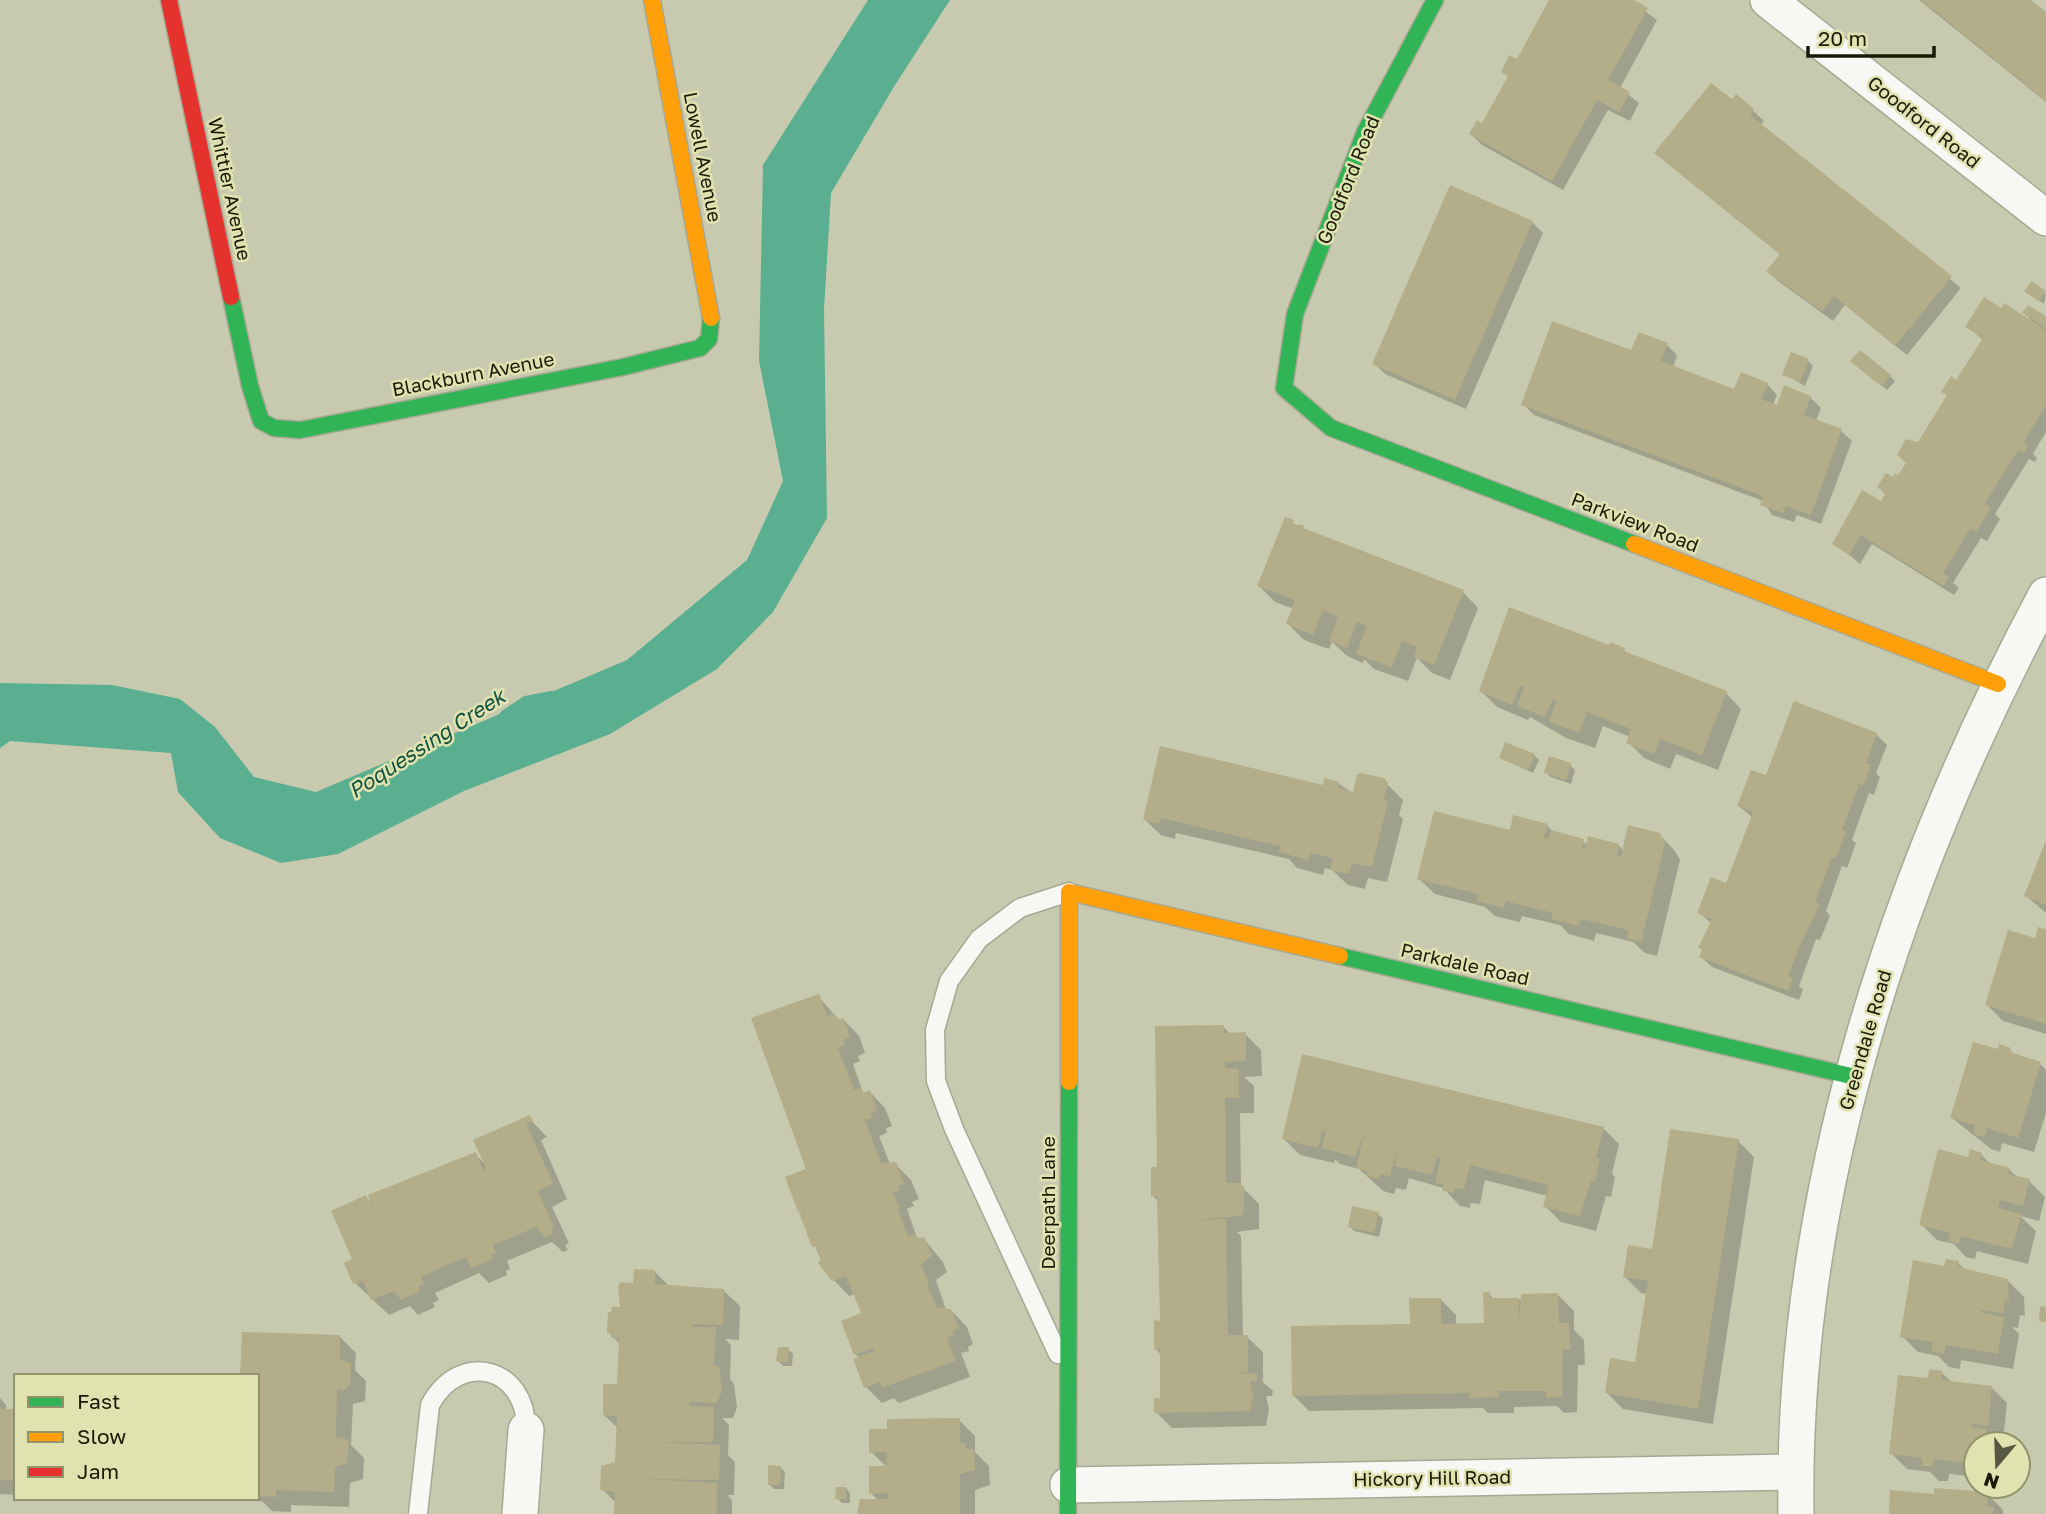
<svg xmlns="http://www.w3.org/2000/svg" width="2046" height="1514" viewBox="0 0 2046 1514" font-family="'Golos Text',sans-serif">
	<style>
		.water { fill: #5aaf91 }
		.shadow { fill: #0003 }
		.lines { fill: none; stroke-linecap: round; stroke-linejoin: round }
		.stream { stroke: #5aaf91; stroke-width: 12 }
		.building { fill: #b4ad89 }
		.lane-casing { stroke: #a7a893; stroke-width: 21 }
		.street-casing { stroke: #a7a893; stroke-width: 38 }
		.fast-casing { stroke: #a7a893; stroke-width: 19 }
		.slow-casing { stroke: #a7a893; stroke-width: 19 }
		.jam-casing { stroke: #a7a893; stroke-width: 19 }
		.lane { stroke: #f7f7f3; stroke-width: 18 }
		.street { stroke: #f7f7f3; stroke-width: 35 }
		.fast { stroke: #30b455; stroke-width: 16 }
		.slow { stroke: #ff9f0a; stroke-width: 16 }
		.jam { stroke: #e5322d; stroke-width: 16 }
		.labels { text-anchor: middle; stroke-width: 5; stroke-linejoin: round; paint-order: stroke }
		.street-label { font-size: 19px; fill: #191a07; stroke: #e0e3b0 }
		.water-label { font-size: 21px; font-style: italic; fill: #105140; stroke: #e0e3b0 }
	</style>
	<rect width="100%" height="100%" fill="#c8caaf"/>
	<polygon class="water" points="868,0 950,0 895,85 831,193 824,309 827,518 773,612 717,669 610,734 464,791 338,854 281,863 220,838 178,792 171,753 10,741 0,748 0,683 112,685 180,699 215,727 254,777 316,792 627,660 747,560 783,481 759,361 763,165"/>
	<g class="shadow">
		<polygon points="1551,0 1630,0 1657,20 1620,88 1639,103 1630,121 1608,110 1563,190 1482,145 1471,134 1483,126 1509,77 1503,71 1518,62"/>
		<polygon points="1919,0 2028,0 2046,14 2046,102"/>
		<polygon points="1732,102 1745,103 1764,121 1760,126 1961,288 1907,355 1845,305 1833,321 1778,281 1768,271 1781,255 1667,163"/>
		<polygon points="1451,188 1532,222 1543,233 1466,409 1385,374 1375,364"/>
		<polygon points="2032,283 2046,294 2044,304 2031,295"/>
		<polygon points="2001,310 2033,323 2025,313 2046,318 2046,432 2033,454 2037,458 2035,462 2029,459 1995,514 2000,519 1987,541 1981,538 1953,583 1959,588 1954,595 1872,544 1860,564 1835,543 1882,504 1893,479 1899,477 1983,340 1968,327"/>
		<polygon points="1667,345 1677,355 1673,368 1735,392 1767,384 1777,395 1773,405 1778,407 1810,397 1821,408 1816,421 1841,431 1852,441 1821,524 1797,515 1794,522 1772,515 1763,501 1534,415 1523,404 1632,353"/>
		<polygon points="1808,361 1813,366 1805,386 1784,374"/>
		<polygon points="1858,366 1890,376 1895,381 1887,390"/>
		<polygon points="1286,519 1309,533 1463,592 1478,608 1450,680 1432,673 1417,658 1408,681 1374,669 1364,659 1363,663 1347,656 1332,642 1329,649 1304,640 1288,624 1294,609 1275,602 1259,586"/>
		<polygon points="1610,647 1624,650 1629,655 1726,693 1741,709 1718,770 1676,754 1670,769 1644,758 1628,742 1630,737 1603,726 1595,748 1566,738 1530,717 1528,720 1497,707 1481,691"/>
		<polygon points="1876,734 1887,745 1876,773 1880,777 1874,795 1869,793 1852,840 1856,843 1847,868 1842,866 1826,911 1830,916 1820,940 1816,939 1799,986 1803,990 1799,1000 1712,967 1701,957 1703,950 1700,948 1712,924 1699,912 1727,885 1753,818 1739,806 1767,778"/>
		<polygon points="1534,755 1539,760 1533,773 1501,758"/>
		<polygon points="1570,765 1575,770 1571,784 1551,777 1546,773"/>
		<polygon points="1383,780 1403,800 1399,815 1403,819 1387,882 1368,878 1365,889 1348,885 1332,870 1325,868 1323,875 1297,868 1289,859 1176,833 1175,839 1161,835 1145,820 1338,783 1354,794"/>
		<polygon points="1547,825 1554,833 1587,844 1619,846 1624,851 1659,834 1675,851 1680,860 1657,956 1645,953 1633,942 1596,933 1594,941 1569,934 1560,925 1522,916 1520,922 1495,916 1485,907 1435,894 1419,879 1511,832"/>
		<polygon points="2046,845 2046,913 2026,896"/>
		<polygon points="2046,931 2046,1034 2003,1021 1987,1005 2036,940"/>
		<polygon points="818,996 840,1021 844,1020 859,1036 865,1053 858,1056 860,1061 853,1064 863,1093 870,1092 885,1108 892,1126 886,1128 887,1133 879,1136 890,1164 895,1164 911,1180 919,1199 912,1202 914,1206 907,1209 917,1238 924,1239 943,1262 947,1272 936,1280 946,1310 951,1310 967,1327 973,1344 968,1347 969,1351 961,1353 970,1377 899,1403 894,1398 882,1403 866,1387 860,1358 855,1354 863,1314 855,1294 849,1296 826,1272 787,1178 809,1171"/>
		<polygon points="1223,1027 1231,1034 1245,1034 1261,1050 1262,1076 1244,1077 1254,1086 1254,1113 1240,1113 1241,1186 1259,1204 1259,1229 1237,1232 1241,1236 1243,1336 1247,1337 1263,1352 1263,1382 1273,1391 1272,1396 1266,1396 1269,1409 1266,1426 1172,1428 1156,1412 1162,1399 1161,1355 1156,1349 1162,1323 1159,1202 1153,1196 1158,1169"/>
		<polygon points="2010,1050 2016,1056 2040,1064 2046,1070 2046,1113 2034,1152 2002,1143 2000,1152 1991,1149 1952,1118 1999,1051"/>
		<polygon points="1303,1056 1603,1128 1619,1144 1612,1174 1615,1177 1611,1197 1606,1196 1596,1231 1561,1222 1545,1206 1548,1196 1485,1180 1480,1204 1471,1203 1470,1208 1460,1206 1443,1188 1409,1178 1406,1190 1396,1188 1394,1194 1383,1191 1359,1169 1340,1164 1335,1159 1334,1163 1300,1155 1284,1139"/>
		<polygon points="529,1118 547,1137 541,1140 567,1199 552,1207 569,1243 565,1245 568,1250 563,1252 552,1242 507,1261 510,1269 506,1271 507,1275 489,1283 479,1273 435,1293 439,1300 433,1303 435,1307 418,1315 410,1306 389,1315 355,1283 354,1260 366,1197 373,1205 475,1154 485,1164"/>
		<polygon points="1738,1141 1754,1157 1713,1424 1623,1409 1607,1393 1636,1364 1647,1294 1641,1293 1625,1277 1653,1251"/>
		<polygon points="1981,1154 1991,1165 2009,1169 2019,1179 2029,1181 2045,1197 2039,1221 2020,1216 2036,1231 2028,1264 1977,1251 1975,1259 1966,1257 1954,1244 1937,1240 1921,1224 1969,1159"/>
		<polygon points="1378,1214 1383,1219 1379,1237 1354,1231 1350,1226"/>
		<polygon points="1958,1263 1966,1271 2008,1281 2024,1297 2025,1316 2020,1315 2018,1328 2012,1327 2019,1334 2013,1369 1961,1360 1960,1369 1949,1367 1938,1356 1918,1352 1902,1336 1946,1268"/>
		<polygon points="655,1272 669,1286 724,1291 740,1306 739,1340 725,1339 731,1345 730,1379 734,1384 737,1407 733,1418 722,1418 729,1425 728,1455 735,1462 734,1495 727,1495 732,1500 732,1514 614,1514 615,1502 602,1489 617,1464 619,1429 604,1415 619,1386 621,1345 609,1333 635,1285"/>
		<polygon points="1489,1294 1495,1300 1519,1299 1523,1303 1558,1295 1574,1311 1574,1330 1584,1340 1585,1365 1578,1365 1577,1412 1564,1413 1557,1406 1514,1407 1514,1413 1488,1413 1483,1408 1309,1411 1293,1395 1412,1326 1440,1299 1456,1315 1456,1325 1486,1325"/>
		<polygon points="340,1337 356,1353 355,1370 366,1381 365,1401 353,1404 351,1445 364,1458 363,1479 350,1483 349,1507 291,1505 291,1512 272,1511 263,1502 252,1498 257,1498 257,1376"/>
		<polygon points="788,1349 793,1354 792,1366 783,1366 778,1361"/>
		<polygon points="1942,1373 1953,1383 1991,1387 2007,1403 2003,1441 1995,1440 1999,1444 1976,1444 1976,1477 1949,1474 1948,1481 1939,1481 1930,1472 1907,1469 1891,1453 1929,1380"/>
		<polygon points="0,1398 6,1405 6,1411 16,1411 16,1495 0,1494"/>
		<polygon points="959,1420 975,1436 975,1452 989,1466 990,1485 975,1490 975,1514 859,1514 879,1501 871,1493 887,1467 871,1452"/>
		<polygon points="780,1467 785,1472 784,1489 774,1489 769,1484"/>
		<polygon points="846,1488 850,1493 850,1503 842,1503 837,1498"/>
		<polygon points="1988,1494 2003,1510 2003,1514 1890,1514 1936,1495"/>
	</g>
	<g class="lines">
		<polyline class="stream" points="505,716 526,702 552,697"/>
	</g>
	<g class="building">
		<polygon points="1549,0 1634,0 1648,8 1608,80 1630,92 1619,112 1597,100 1552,181 1469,134 1477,120 1482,123 1508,76 1501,72 1509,55 1517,59"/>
		<polygon points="1921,0 2031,0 2046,12 2046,101"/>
		<polygon points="1711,83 1732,99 1736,94 1746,102 1754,109 1750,115 1952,276 1895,346 1834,296 1822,311 1766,271 1780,254 1654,153"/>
		<polygon points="1450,185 1533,221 1455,400 1372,364"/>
		<polygon points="2032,281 2046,291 2038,301 2024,291"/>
		<polygon points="1984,297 2001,308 2004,303 2046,330 2046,405 2023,443 2028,446 2024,453 2018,450 1985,503 1991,508 1976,532 1970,529 1943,573 1949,577 1943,586 1861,535 1849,555 1832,544 1862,490 1881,501 1885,494 1877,487 1886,473 1893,477 1895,473 1898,475 1906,463 1897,455 1906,439 1918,442 1947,395 1941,392 1951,376 1956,380 1983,338 1965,327"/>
		<polygon points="2028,305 2046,316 2046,328 2022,313"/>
		<polygon points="1552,321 1631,350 1639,332 1668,343 1661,361 1734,389 1741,372 1768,383 1761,399 1777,405 1784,385 1811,396 1804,415 1842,429 1811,515 1786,506 1784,513 1760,505 1763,496 1521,405"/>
		<polygon points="1860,350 1891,375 1881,386 1850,361"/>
		<polygon points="1791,352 1809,359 1800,382 1782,375"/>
		<polygon points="1285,517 1294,520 1292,525 1304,525 1303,528 1464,590 1434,665 1414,657 1417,647 1402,641 1392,667 1356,654 1367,626 1357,622 1347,648 1329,641 1338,617 1323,610 1313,635 1286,624 1295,600 1257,586"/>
		<polygon points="1509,607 1609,645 1610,642 1618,645 1625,648 1624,651 1727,691 1702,755 1660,739 1654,754 1626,743 1631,729 1587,712 1579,733 1549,722 1557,700 1553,699 1545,717 1517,706 1524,687 1520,686 1512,705 1479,691"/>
		<polygon points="1794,701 1877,733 1866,763 1871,765 1863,786 1859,784 1842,830 1846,831 1836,858 1832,857 1815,902 1820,904 1798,950 1788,976 1793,978 1788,991 1699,957 1702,949 1698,948 1712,919 1697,913 1711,877 1726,883 1753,812 1737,806 1751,770 1766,775"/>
		<polygon points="1505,742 1535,754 1528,770 1499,758"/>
		<polygon points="1160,746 1323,785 1324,778 1339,782 1338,788 1353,792 1357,775 1361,773 1384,778 1388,783 1384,800 1388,801 1372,867 1352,863 1349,874 1330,870 1333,858 1310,853 1308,860 1279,852 1281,846 1258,841 1161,818 1159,824 1143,820"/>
		<polygon points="1549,756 1571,763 1566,780 1544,773"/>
		<polygon points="1434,811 1510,830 1513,815 1548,824 1544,838 1548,839 1551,830 1584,839 1582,848 1585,848 1588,836 1619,844 1617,856 1621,857 1628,825 1660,833 1665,843 1641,942 1627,938 1629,930 1581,919 1579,926 1551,919 1553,913 1506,901 1504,908 1477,901 1479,894 1417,879"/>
		<polygon points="2046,840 2046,905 2024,896"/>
		<polygon points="2038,927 2046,929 2046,1024 1985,1005 2008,930 2035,938"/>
		<polygon points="819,994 827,1016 835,1014 837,1020 844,1018 850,1037 844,1040 845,1045 838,1048 854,1090 861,1088 864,1093 870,1090 877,1110 871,1113 872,1118 865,1120 881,1163 896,1162 904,1183 898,1186 900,1190 892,1193 899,1206 898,1210 908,1236 916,1234 918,1239 924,1237 932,1256 921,1264 929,1284 927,1285 937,1308 951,1309 959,1328 953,1331 954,1335 947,1337 955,1361 882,1388 880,1382 864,1388 853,1359 874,1351 873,1348 854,1355 841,1321 861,1313 846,1276 832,1281 818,1263 821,1258 816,1246 812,1247 799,1213 809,1208 798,1212 785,1177 806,1169 751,1018"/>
		<polygon points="1224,1025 1224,1033 1246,1032 1246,1061 1225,1062 1225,1068 1239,1069 1239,1098 1225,1098 1226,1180 1227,1183 1240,1183 1244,1187 1244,1212 1241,1216 1193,1220 1226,1219 1228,1335 1248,1335 1248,1372 1231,1374 1257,1373 1257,1381 1250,1381 1254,1401 1251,1401 1251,1411 1154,1413 1154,1398 1160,1398 1160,1349 1154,1350 1154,1320 1160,1321 1157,1196 1151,1197 1151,1167 1157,1167 1155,1026"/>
		<polygon points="1973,1042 1998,1049 1999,1044 2011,1048 2010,1052 2041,1062 2018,1138 1987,1128 1984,1137 1973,1134 1975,1125 1950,1118"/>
		<polygon points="1302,1054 1604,1127 1596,1158 1600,1159 1595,1182 1591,1181 1580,1216 1543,1207 1549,1185 1470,1165 1464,1189 1455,1188 1454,1193 1442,1191 1444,1184 1435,1183 1441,1157 1437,1157 1432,1175 1395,1166 1397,1148 1390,1176 1380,1174 1379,1179 1366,1176 1367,1171 1356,1168 1365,1131 1355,1157 1322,1148 1326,1131 1322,1131 1318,1148 1282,1139"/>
		<polygon points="530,1115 533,1121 526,1124 553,1183 538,1191 554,1227 551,1229 553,1234 545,1238 536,1227 493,1245 496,1253 491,1255 493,1259 471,1268 466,1257 444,1266 421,1277 424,1284 418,1287 420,1291 401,1300 394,1291 371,1300 363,1281 353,1284 344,1263 352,1259 331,1211 366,1195 376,1217 368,1195 476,1152 483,1170 486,1168 473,1140"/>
		<polygon points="1670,1129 1739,1139 1698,1409 1605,1393 1610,1358 1635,1362 1648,1281 1623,1277 1628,1245 1652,1249"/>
		<polygon points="1938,1149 1968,1157 1970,1149 1982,1153 1980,1160 2010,1168 2008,1174 2030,1179 2023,1206 2000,1200 1998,1208 2021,1214 2012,1249 1961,1236 1959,1244 1948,1241 1951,1233 1919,1225"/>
		<polygon points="1352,1206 1379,1212 1374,1233 1348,1227"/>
		<polygon points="1946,1259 1959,1261 1958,1267 2008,1279 2009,1301 2005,1300 2003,1313 1981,1310 1981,1312 2004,1317 1998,1354 1946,1345 1944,1354 1931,1351 1933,1342 1900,1337 1913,1260 1944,1266"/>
		<polygon points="634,1269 655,1270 655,1284 724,1289 723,1325 693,1324 692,1327 716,1327 714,1366 719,1366 722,1391 717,1403 689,1402 689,1406 714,1407 713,1442 657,1442 720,1445 719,1480 642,1479 717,1483 717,1514 614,1514 615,1492 600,1490 601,1466 615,1462 616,1440 617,1416 603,1415 603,1384 617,1384 619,1338 611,1338 612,1333 607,1333 608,1312 611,1313 612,1307 620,1307 618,1287 620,1282 633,1283"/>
		<polygon points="1483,1292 1490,1292 1490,1298 1519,1298 1519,1324 1521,1294 1558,1293 1559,1323 1569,1323 1570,1350 1563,1349 1562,1397 1546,1398 1546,1391 1498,1391 1499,1397 1470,1398 1470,1393 1292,1396 1291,1326 1410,1324 1409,1298 1441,1298 1441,1324 1484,1323"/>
		<polygon points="2040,1306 2046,1307 2046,1322 2039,1321"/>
		<polygon points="242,1332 340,1335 340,1359 351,1363 350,1386 346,1386 346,1390 337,1389 336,1437 349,1440 347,1463 335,1467 334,1492 276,1490 276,1497 257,1496 257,1451 261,1449 257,1449 257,1376 240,1376"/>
		<polygon points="778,1347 789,1347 788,1362 776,1362"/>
		<polygon points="1929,1369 1943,1371 1942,1380 1992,1386 1988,1426 1972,1424 1971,1427 1986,1429 1985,1444 1976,1444 1976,1464 1933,1459 1933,1466 1922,1466 1922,1458 1889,1454 1898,1375 1928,1378"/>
		<polygon points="0,1409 16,1409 16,1481 0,1480"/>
		<polygon points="960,1418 960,1443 966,1443 966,1449 974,1449 975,1470 960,1474 960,1514 857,1514 860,1499 888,1499 888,1493 869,1494 869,1466 886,1466 887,1452 869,1453 869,1429 887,1429 887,1419"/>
		<polygon points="768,1465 781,1466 780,1485 768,1485"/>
		<polygon points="836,1487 846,1487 846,1499 835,1499"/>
		<polygon points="1934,1488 1988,1492 1987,1507 1994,1507 1993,1514 1889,1514 1890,1490 1934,1494"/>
	</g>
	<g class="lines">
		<defs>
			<g id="lane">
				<polyline points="1058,1354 954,1129 936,1081 935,1030 949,981 979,939 1020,908 1069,892"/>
				<path d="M418,1514L430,1405C460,1349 527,1367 526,1430"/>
			</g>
			<g id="street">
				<polyline points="1768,0 2046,218"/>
				<polyline points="1068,1485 1795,1472"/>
				<polyline points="520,1514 526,1430"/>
				<path d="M1796,1514C1791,1194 1896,875 2046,595"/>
			</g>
			<g id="fast">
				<polyline points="1435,0 1365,132 1295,314 1284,388 1331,428 1634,544"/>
				<polyline points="231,297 250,386 261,421 274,428 300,430 623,367 700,348 709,339 711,318"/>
				<polyline points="1340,956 1851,1076"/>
				<polyline points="1068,1514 1069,1082"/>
			</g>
			<g id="slow">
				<polyline points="652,0 711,318"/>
				<polyline points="1634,544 1998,684"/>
				<polyline points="1069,1082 1069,892 1340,956"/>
			</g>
			<polyline id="jam" points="169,0 231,297"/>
		</defs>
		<use href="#lane" class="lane-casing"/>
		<use href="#street" class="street-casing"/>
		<use href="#fast" class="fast-casing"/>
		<use href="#slow" class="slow-casing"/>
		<use href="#jam" class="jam-casing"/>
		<use href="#lane" class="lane"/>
		<use href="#street" class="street"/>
		<use href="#fast" class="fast"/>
		<use href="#slow" class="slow"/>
		<use href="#jam" class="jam"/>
	</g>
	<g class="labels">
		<g class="street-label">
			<text transform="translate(1924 122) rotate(38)" y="7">Goodford Road</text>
			<text transform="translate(703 157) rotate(79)" y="7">Lowell Avenue</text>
			<text transform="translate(1348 180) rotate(-68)" y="7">Goodford Road</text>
			<text transform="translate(230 189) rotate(78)" y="7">Whittier Avenue</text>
			<text transform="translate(473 374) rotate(-11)" y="7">Blackburn Avenue</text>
			<text transform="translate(1635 522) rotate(21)" y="7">Parkview Road</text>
			<text transform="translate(1465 964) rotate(13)" y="7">Parkdale Road</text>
			<text transform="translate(1865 1040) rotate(-74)" y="7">Greendale Road</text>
			<text transform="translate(1048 1203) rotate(-90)" y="7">Deerpath Lane</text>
			<text transform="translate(1432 1478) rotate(-1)" y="7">Hickory Hill Road</text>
		</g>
		<g class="water-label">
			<text transform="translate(427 744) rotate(-33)" y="7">Poquessing Creek</text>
		</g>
	</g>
	<rect x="14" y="1374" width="245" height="126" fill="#e0e3b0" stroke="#90936c" stroke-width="2"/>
	<rect x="28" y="1397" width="35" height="10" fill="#30b455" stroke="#90936c" stroke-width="2"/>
	<text x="77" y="1409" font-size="21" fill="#191a07">Fast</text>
	<rect x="28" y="1432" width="35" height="10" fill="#ff9f0a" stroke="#90936c" stroke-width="2"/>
	<text x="77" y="1444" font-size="21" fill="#191a07">Slow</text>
	<rect x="28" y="1467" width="35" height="10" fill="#e5322d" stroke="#90936c" stroke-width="2"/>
	<text x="77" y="1479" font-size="21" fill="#191a07">Jam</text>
	<g transform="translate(1997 1465) rotate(199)"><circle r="33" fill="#e0e3b0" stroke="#90936c" stroke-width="2"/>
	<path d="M0-5L12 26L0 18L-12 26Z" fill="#565842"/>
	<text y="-10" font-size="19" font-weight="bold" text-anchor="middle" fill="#191a07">N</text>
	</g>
	<path d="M1808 46v10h126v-10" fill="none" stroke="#191a07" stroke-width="3.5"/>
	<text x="1818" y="46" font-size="21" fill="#191a07" stroke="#e0e3b0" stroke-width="5" paint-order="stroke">20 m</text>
</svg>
